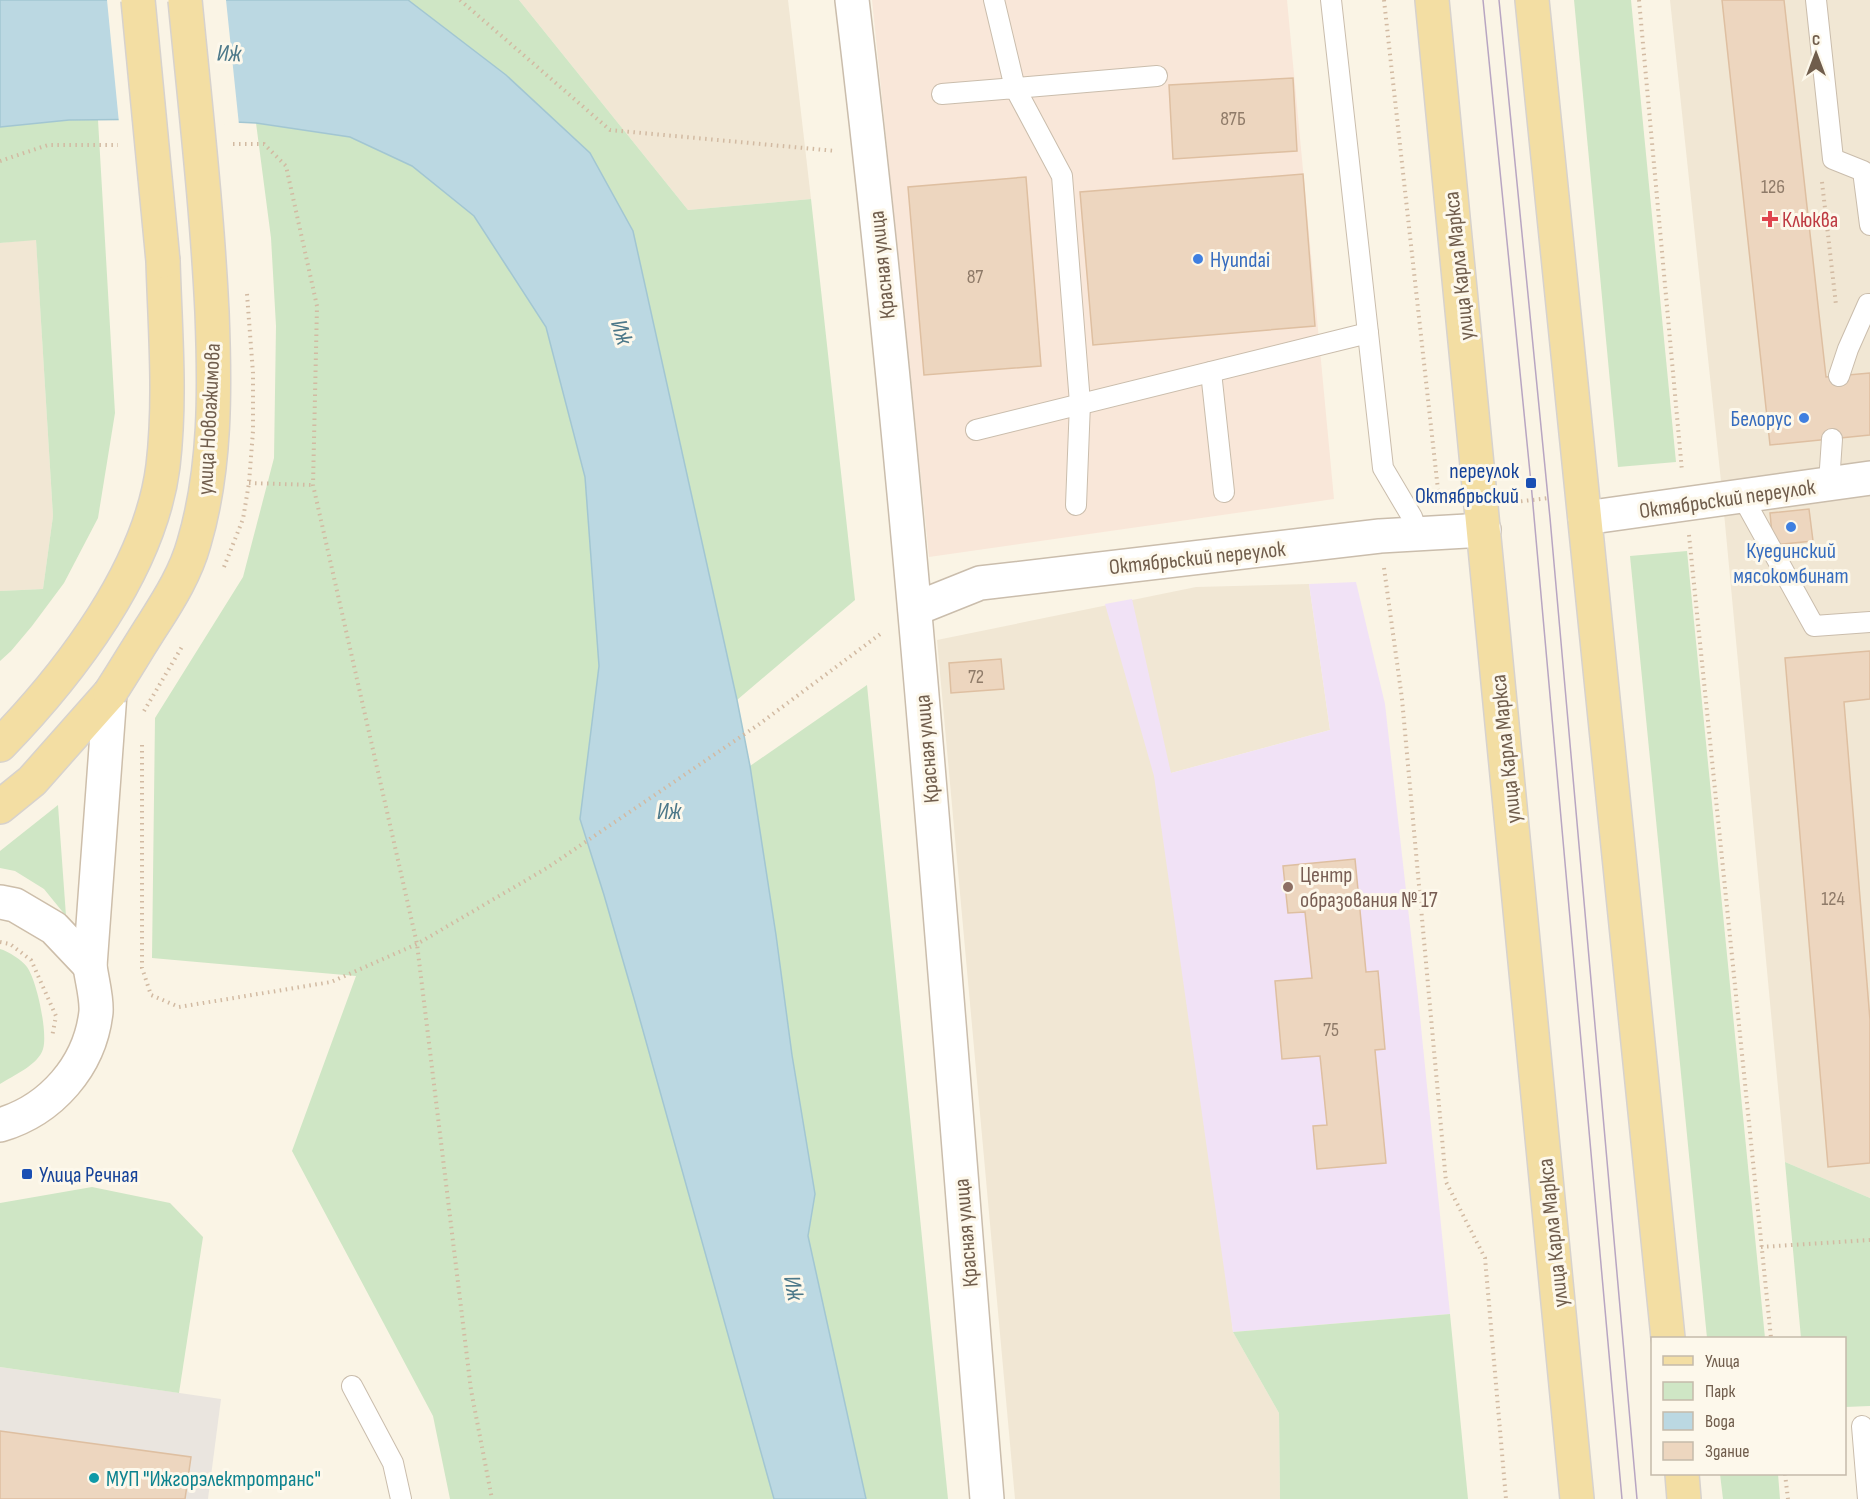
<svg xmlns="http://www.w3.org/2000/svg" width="1870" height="1499" viewBox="0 0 1870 1499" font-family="'Sofia Sans Condensed',sans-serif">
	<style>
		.residential { fill: #f1e7d4 }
		.commercial { fill: #f9e7d9 }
		.industrial { fill: #eae5df }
		.education { fill: #f1e2f6 }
		.green { fill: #cfe6c5 }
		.water { fill: #bbd8e2; stroke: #a2c6d2; stroke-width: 1.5 }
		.pier { fill: #faf4e5 }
		.building { fill: #edd6bf; stroke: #debfa1; stroke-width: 1.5 }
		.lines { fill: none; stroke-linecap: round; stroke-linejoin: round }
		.service-casing { stroke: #cabdac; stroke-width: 22 }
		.minor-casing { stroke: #cabdac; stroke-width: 36 }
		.secondary-casing { stroke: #cdbeaa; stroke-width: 36 }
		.primary-casing { stroke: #d7d2cd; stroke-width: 36 }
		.path { stroke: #d2baa2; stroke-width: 4; stroke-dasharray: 1.5 4.5; stroke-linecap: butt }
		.service { stroke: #fff; stroke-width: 20 }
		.minor { stroke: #fff; stroke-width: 33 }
		.secondary { stroke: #fff; stroke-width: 33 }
		.primary { stroke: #f3dea3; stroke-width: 33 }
		.tram { stroke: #b8a5c2; stroke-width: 1.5 }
		.primary-bridge-casing { stroke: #d7d2cd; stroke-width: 36; stroke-linecap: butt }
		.primary-bridge { stroke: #f3dea3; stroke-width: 33 }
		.health-dot { fill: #e0444e; stroke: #fdf8eb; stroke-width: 2 }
		.shop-dot { fill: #3f7fe0; stroke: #fdf8eb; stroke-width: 2 }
		.transit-dot { fill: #1a4fb4; stroke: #fdf8eb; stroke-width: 2 }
		.education-dot { fill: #8d6e63; stroke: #fdf8eb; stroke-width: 2 }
		.culture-dot { fill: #0f9aa8; stroke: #fdf8eb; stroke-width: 2 }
		.labels { text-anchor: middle; stroke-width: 6; stroke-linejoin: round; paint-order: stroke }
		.number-label { font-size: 20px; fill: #8f7b69 }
		.health-label { font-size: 22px; fill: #be3a42; stroke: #fdf8eb; text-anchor: start }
		.shop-label { font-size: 22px; fill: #366cbe; stroke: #fdf8eb; text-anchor: start }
		.street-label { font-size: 22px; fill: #705d4c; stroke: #fdf8eb }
		.transit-label { font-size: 22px; fill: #164399; stroke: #fdf8eb; text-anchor: end }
		.education-label { font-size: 22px; fill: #785e54; stroke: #fdf8eb; text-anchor: start }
		.culture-label { font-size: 22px; fill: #0d838f; stroke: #fdf8eb; text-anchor: start }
		.water-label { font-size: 24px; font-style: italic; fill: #4c7889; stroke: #fdf8eb }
	</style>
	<rect width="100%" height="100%" fill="#faf4e5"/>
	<g class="residential">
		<polygon points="519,0 788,0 811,199 688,210"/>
		<polygon points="1670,0 1870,0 1870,1198 1785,1162 1721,481"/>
		<polygon points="36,239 53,516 43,589 0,591 0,243"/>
		<polygon points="1309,584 1330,730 1171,773 1233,1332 1279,1413 1280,1499 1015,1499 937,640 1196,587"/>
	</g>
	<polygon class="commercial" points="872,0 1287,0 1334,499 929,557"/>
	<polygon class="industrial" points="0,1367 221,1399 208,1499 0,1499"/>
	<polygon class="education" points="1356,582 1385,704 1418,997 1450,1314 1233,1332 1154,776 1105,604 1132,599 1171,773 1330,730 1309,584"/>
	<g class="green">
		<polygon points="408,0 519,0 688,210 811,199 855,600 737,700 633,231 590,153 506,75"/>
		<polygon points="1574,0 1631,0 1676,462 1618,467"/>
		<polygon points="69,120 98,120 115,413 98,518 64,583 32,626 11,651 0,661 0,591 43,589 53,516 36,240 0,243 0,127"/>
		<polygon points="256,123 350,137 412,166 474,216 546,327 585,477 599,666 580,819 604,895 635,1002 774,1499 450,1499 433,1416 292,1151 356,976 152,958 155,718 243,577 274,458 276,326 271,238"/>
		<polygon points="1687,551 1765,1338 1707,1338 1630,556"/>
		<polygon points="867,685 948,1499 866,1499 808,1236 815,1194 792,1055 776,935 750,766"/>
		<polygon points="58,805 66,916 44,889 15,871 0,868 0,851"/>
		<path d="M0,949C8,951 22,960 27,967C37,981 48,1033 43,1049C39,1064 13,1076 0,1084Z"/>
		<polygon points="1785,1162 1870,1198 1870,1406 1845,1407 1844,1338 1801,1338"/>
		<polygon points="92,1187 170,1203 203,1237 179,1393 0,1367 0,1203"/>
		<polygon points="1450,1314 1468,1499 1280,1499 1279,1413 1233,1332"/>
		<polygon points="1720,1474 1778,1474 1780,1499 1723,1499"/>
	</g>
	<polygon class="water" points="0,0 408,0 506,75 590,153 633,231 737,700 750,766 776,935 792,1055 815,1194 808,1236 866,1499 774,1499 635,1002 604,895 580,819 599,666 585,477 546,327 474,216 412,166 350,137 256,123 174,119 69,120 0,127"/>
	<polygon class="pier" points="107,0 226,0 239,125 174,122 119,123"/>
	<g class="building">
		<polygon points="1722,0 1784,0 1826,377 1870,373 1870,435 1770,445"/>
		<polygon points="1293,78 1297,151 1173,159 1169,85"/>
		<polygon points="1303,174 1315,326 1093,345 1080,192"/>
		<polygon points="1026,177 1041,366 924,375 908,187"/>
		<polygon points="1809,509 1813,541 1773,545 1770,513"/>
		<polygon points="1870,651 1870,699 1844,702 1870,1020 1870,1163 1828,1167 1785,658"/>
		<polygon points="1001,659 1004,689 951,693 949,663"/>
		<polygon points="1355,859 1366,972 1378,971 1385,1049 1375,1050 1386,1163 1317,1169 1313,1126 1327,1125 1320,1056 1282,1059 1275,981 1312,978 1305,912 1288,913 1283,866"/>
		<polygon points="0,1431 191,1457 185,1499 0,1499"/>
	</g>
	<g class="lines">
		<defs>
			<g id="service">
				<polyline points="994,0 1015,88 1157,76"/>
				<polyline points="1331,0 1383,468 1412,517 1418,534"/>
				<polyline points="1816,0 1833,159 1863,171 1870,225"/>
				<polyline points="942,94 1015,88 1062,176 1080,403 1076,505"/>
				<polyline points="1211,372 1224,492"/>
				<polyline points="1839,376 1848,349 1868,304 1870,304"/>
				<polyline points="976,430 1368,333"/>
				<polyline points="1829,483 1832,439"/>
				<polyline points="1742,496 1814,626 1870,622"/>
				<polyline points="352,1386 393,1463 401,1499"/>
				<polyline points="1862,1426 1868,1499"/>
			</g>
			<g id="minor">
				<path d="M852,0C912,498 946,999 987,1499"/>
				<polyline points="1585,518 1870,478"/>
				<polyline points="915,609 980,583 1380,536 1484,530"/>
			</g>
			<g id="secondary">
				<polyline points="0,902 15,905 54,928 90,966"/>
				<path d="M0,1125C51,1110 90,1066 96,1012C97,998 92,981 90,966L110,693"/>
			</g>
			<g id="primary">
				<polyline points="1432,0 1577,1499"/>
				<polyline points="1532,0 1668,1338"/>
				<path d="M0,745C70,673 150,569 163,466C171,398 165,329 163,261"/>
				<polyline points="0,807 32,781 110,693"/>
				<polyline points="1682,1474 1684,1499"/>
			</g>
		</defs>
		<use href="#service" class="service-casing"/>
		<use href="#minor" class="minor-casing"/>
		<use href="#secondary" class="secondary-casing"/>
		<use href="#primary" class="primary-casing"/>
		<g class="path">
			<polyline points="460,0 610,130 836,151"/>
			<polyline points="1384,0 1439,499"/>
			<polyline points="1639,0 1682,471"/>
			<polyline points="233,144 264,144 286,166 317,306 313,485 417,944 471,1390 492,1499"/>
			<polyline points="0,161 48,145 118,145"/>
			<polyline points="1822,182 1836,305"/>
			<polyline points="249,483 313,485"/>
			<polyline points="1515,502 1549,498"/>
			<polyline points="1689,535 1771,1338"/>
			<polyline points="224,567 243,519 249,483 253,431 253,373 247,294"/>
			<polyline points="1384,568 1402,699 1446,1182 1485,1258 1506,1499"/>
			<polyline points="144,711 183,645"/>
			<polyline points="142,745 142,968 151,995 179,1007 331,982 417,944 547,868 758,725 883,632"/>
			<polyline points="0,942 10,944 31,960 56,1016 52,1037"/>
			<polyline points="1761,1247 1870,1240"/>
			<polyline points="1785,1474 1788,1499"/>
		</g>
		<use href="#service" class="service"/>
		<use href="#minor" class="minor"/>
		<use href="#secondary" class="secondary"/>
		<use href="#primary" class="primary"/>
		<g class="tram">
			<polyline points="1483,0 1531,483 1622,1499"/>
			<polyline points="1499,0 1550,518 1637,1499"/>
		</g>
		<defs>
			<g id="primary-bridge">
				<polyline points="138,0 163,261"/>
				<path d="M110,693C125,670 139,646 154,623C170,598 186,572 194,543C216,469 215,388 212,312C207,208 195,104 185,0"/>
			</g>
		</defs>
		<use href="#primary-bridge" class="primary-bridge-casing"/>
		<use href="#primary-bridge" class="primary-bridge"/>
	</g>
	<path class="health-dot" d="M1767 210h6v6h6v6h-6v6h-6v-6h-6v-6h6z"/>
	<g class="shop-dot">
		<circle cx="1198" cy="259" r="6"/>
		<circle cx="1804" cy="418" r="6"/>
		<circle cx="1791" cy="527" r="6"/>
	</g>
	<g class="transit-dot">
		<rect x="1525" y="477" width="12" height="12" rx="3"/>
		<rect x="21" y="1168" width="12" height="12" rx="3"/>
	</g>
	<circle class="education-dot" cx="1288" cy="887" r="6"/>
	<circle class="culture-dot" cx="94" cy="1478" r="6"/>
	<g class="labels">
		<g class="number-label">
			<text x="1233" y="125">87Б</text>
			<text x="1773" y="193">126</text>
			<text x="975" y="283">87</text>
			<text x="976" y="683">72</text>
			<text x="1833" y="905">124</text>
			<text x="1331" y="1036">75</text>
		</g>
		<g class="health-label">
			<text x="1782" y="227">Клюква</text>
		</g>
		<g class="shop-label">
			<text x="1210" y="267">Hyundai</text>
			<text x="1792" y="426" text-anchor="end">Белорус</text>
			<text x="1791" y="558" text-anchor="middle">Куединский<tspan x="1791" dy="25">мясокомбинат</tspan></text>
		</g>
		<g class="street-label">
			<text transform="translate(881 265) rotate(-96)" y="8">Красная улица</text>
			<text transform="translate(1458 266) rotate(-96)" y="8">улица Карла Маркса</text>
			<text transform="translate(208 419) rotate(-87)" y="8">улица Новоажимова</text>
			<text transform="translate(1727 498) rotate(-8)" y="8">Октябрьский переулок</text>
			<text transform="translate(1197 557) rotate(-6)" y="8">Октябрьский переулок</text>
			<text transform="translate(926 749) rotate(-95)" y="8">Красная улица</text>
			<text transform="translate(1505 749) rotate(-96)" y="8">улица Карла Маркса</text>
			<text transform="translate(965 1233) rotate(-95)" y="8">Красная улица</text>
			<text transform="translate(1552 1233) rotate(-96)" y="8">улица Карла Маркса</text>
		</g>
		<g class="transit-label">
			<text x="1519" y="478">переулок<tspan x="1519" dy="25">Октябрьский</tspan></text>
			<text x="39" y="1182" text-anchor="start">Улица Речная</text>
		</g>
		<g class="education-label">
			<text x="1300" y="882">Центр<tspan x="1300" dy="25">образования № 17</tspan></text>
		</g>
		<g class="culture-label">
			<text x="106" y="1486">МУП "Ижгорэлектротранс"</text>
		</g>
		<g class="water-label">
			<text transform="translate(229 53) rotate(2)" y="8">Иж</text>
			<text transform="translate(622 332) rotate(73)" y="8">Иж</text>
			<text x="669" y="819">Иж</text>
			<text transform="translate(794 1288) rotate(80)" y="8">Иж</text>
		</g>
	</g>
	<rect x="1651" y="1337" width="195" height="138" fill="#fdf8eb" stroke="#c5baab" stroke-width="1.5"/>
	<rect x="1663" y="1356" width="30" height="9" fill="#f3dea3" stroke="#c5baab" stroke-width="1.5"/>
	<text x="1705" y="1367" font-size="18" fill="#705d4c">Улица</text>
	<rect x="1663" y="1382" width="30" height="18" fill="#cfe6c5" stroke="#c5baab" stroke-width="1.5"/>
	<text x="1705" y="1397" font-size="18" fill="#705d4c">Парк</text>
	<rect x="1663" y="1412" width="30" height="18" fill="#bbd8e2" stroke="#c5baab" stroke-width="1.5"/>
	<text x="1705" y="1427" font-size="18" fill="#705d4c">Вода</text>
	<rect x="1663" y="1442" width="30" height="18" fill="#edd6bf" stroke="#c5baab" stroke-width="1.5"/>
	<text x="1705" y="1457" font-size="18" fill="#705d4c">Здание</text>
	<g transform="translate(1816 54)" stroke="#fdf8eb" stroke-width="4.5" paint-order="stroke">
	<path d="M0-4.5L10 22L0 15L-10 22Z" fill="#705d4c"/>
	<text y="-9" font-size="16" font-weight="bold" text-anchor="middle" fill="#705d4c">С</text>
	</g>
</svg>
